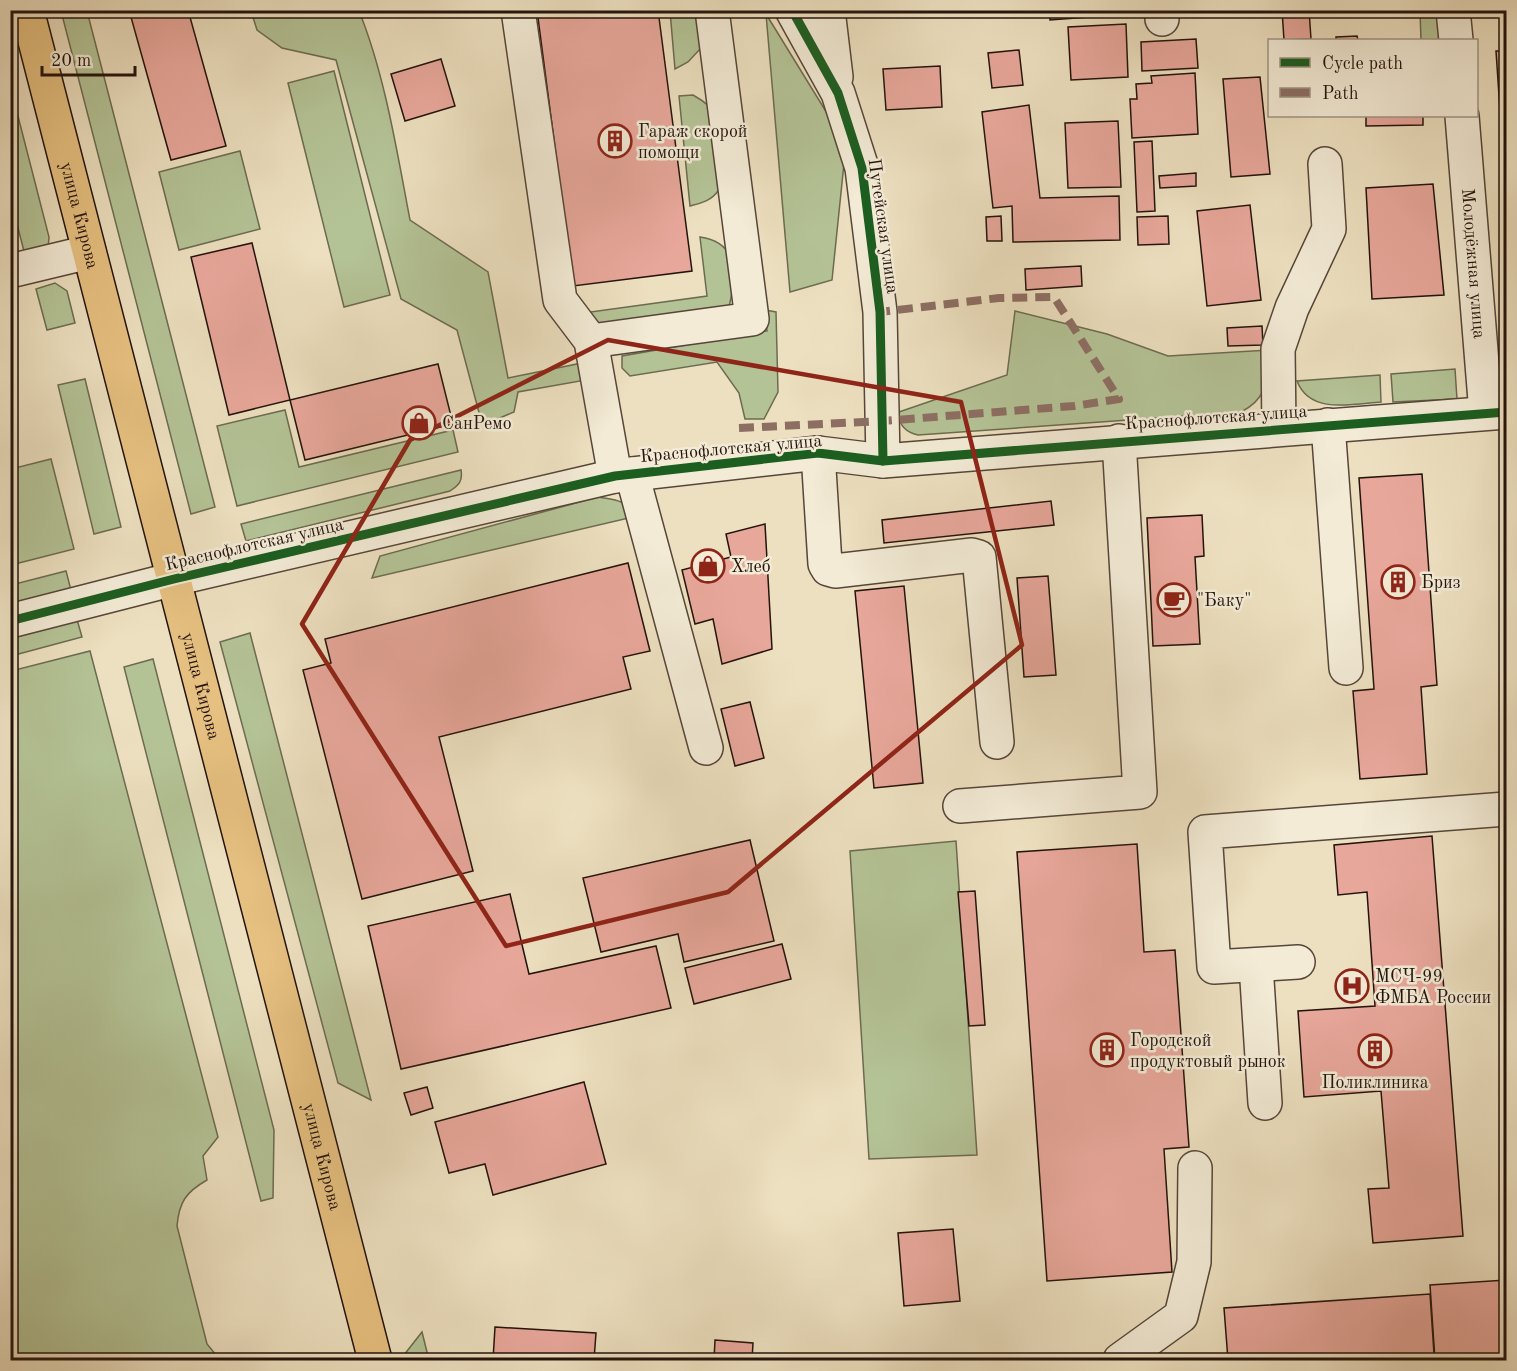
<svg xmlns="http://www.w3.org/2000/svg" width="1517" height="1371" viewBox="0 0 1517 1371" font-family="'Old Standard TT',serif">
	<style>
		.green { fill: #b4c396; stroke: #6c6b51; stroke-width: 1.5 }
		.building { fill: #e8a79b; stroke: #23130c; stroke-width: 1.5 }
		.lines { fill: none; stroke-linecap: round; stroke-linejoin: round }
		.minor-casing { stroke: #564639; stroke-width: 36 }
		.major-casing { stroke: #23130c; stroke-width: 36 }
		.minor { stroke: #f3ebd6; stroke-width: 33 }
		.major { stroke: #e6c080; stroke-width: 33 }
		.quiet { stroke: #8d6e63; stroke-width: 8; stroke-dasharray: 15 8; stroke-linecap: butt }
		.cycleway-casing { stroke: #f3ebd6; stroke-width: 13 }
		.cycleway { stroke: #1b5e20; stroke-width: 9 }
		.marked { fill: none; stroke: #8f2418; stroke-width: 4.5; stroke-linejoin: round }
		.labels { text-anchor: middle; stroke-width: 5; stroke-linejoin: round; paint-order: stroke }
		.poi-label { font-size: 18px; fill: #23130c; stroke: #f3ebd6; text-anchor: start }
		.street-label { font-size: 18px; fill: #23130c; stroke: #f3ebd6 }
	</style>
	<rect width="100%" height="100%" fill="#ede0c0"/>
	<filter id="stains"><feTurbulence type="fractalNoise" baseFrequency=".00333" numOctaves="4"/><feColorMatrix values="0 0 0 0 .2 0 0 0 0 .09 0 0 0 0 .02 0 0 0 .5 -.17"/></filter>
	<radialGradient id="worn" r=".72"><stop offset=".6" stop-color="#630" stop-opacity="0"/><stop offset="1" stop-color="#630" stop-opacity=".3"/></radialGradient>
	<g class="green">
		<polygon points="61,11 87,11 215,507 191,514"/>
		<path d="M251,11H359C385,75 397,152 410,220L488,272L508,378L582,363L586,380L518,392L514,412L495,420H481L457,330L401,299L336,60L282,48L257,30Z"/>
		<polygon points="670,11 701,11 701,48 688,62 675,69"/>
		<polygon points="1420,11 1439,11 1440,40 1421,40"/>
		<polygon points="766,14 846,144 832,280 790,292"/>
		<polygon points="334,71 390,295 344,307 288,83"/>
		<polygon points="10,85 49,237 48,249 25,255 11,201"/>
		<path d="M693,95C702,100 713,107 717,117C720,126 722,184 718,191C711,201 701,203 690,206L679,96Z"/>
		<polygon points="240,151 260,229 179,250 159,172"/>
		<path d="M700,237C742,243 736,280 728,311L603,343L583,313L707,296Z"/>
		<polygon points="55,283 67,291 75,323 47,330 36,289"/>
		<polygon points="765,310 776,312 778,392 764,419 745,419 739,393 717,362 630,376 622,368 622,356 767,331"/>
		<path d="M1015,311L1107,334L1168,356L1269,350C1266,379 1270,397 1241,412L918,435C905,432 901,426 896,413L1007,375Z"/>
		<polygon points="1455,369 1457,399 1393,402 1391,374"/>
		<path d="M1380,375L1381,402C1353,404 1310,415 1297,381Z"/>
		<polygon points="85,379 121,527 94,534 58,385"/>
		<polygon points="285,410 299,467 453,430 458,452 237,506 217,426"/>
		<polygon points="51,459 74,549 11,565 11,469"/>
		<path d="M461,470C463,481 459,485 450,491L246,541L241,524Z"/>
		<path d="M598,497C616,500 626,499 633,517L372,578L380,556Z"/>
		<polygon points="66,571 72,594 11,610 11,585"/>
		<polygon points="76,616 82,637 11,656 11,633"/>
		<polygon points="250,633 371,1100 338,1083 220,642"/>
		<path d="M90,651L218,1137L203,1156L207,1180C186,1192 179,1202 177,1226L207,1344L216,1355L224,1360H11V671Z"/>
		<polygon points="153,659 274,1130 273,1198 261,1201 124,667"/>
		<polygon points="956,841 977,1155 869,1159 850,851"/>
		<polygon points="422,1332 429,1360 400,1360"/>
	</g>
	<g class="building">
		<polygon points="129,10 188,10 226,146 171,160"/>
		<polygon points="537,10 658,10 692,271 573,286"/>
		<polygon points="1050,10 1143,10 1143,13 1050,20"/>
		<polygon points="1282,10 1309,10 1311,39 1284,40"/>
		<polygon points="1126,24 1128,77 1071,80 1068,27"/>
		<polygon points="1357,36 1358,40 1336,40 1336,37"/>
		<polygon points="1196,39 1198,68 1142,71 1141,42"/>
		<polygon points="1019,50 1023,85 992,88 988,53"/>
		<polygon points="1496,51 1506,51 1506,124 1501,125"/>
		<polygon points="441,59 455,106 405,121 391,74"/>
		<polygon points="940,66 942,107 886,110 883,69"/>
		<polygon points="1195,73 1198,134 1132,138 1130,99 1137,99 1136,84 1152,83 1151,76"/>
		<polygon points="1260,77 1270,174 1231,177 1223,79"/>
		<polygon points="1029,105 1040,198 1119,196 1120,240 1013,242 1012,206 993,208 982,112"/>
		<polygon points="1366,116 1423,116 1423,125 1366,126"/>
		<polygon points="1118,121 1121,187 1068,188 1065,123"/>
		<polygon points="1506,140 1506,221 1505,221 1500,141"/>
		<polygon points="1152,141 1155,211 1137,212 1134,142"/>
		<polygon points="1196,173 1196,186 1160,188 1159,176"/>
		<polygon points="1433,184 1444,295 1372,299 1366,188"/>
		<polygon points="1250,205 1261,300 1207,306 1197,211"/>
		<polygon points="1001,216 1002,241 987,241 986,217"/>
		<polygon points="1168,216 1169,244 1138,245 1137,217"/>
		<polygon points="252,243 290,400 229,415 191,257"/>
		<polygon points="1081,266 1082,286 1026,290 1025,269"/>
		<polygon points="1262,326 1263,345 1228,346 1227,328"/>
		<polygon points="438,364 453,424 305,460 290,400"/>
		<polygon points="1422,474 1437,685 1421,687 1427,774 1360,779 1353,691 1374,689 1359,478"/>
		<polygon points="1051,501 1054,525 884,543 882,520"/>
		<polygon points="1202,515 1204,556 1195,557 1200,644 1153,646 1147,518"/>
		<polygon points="765,524 772,649 722,664 713,619 695,624 682,570 731,557 726,534"/>
		<polygon points="628,563 650,651 623,657 631,689 439,737 473,871 362,899 303,670 331,663 325,639"/>
		<polygon points="1048,576 1056,675 1024,677 1017,578"/>
		<polygon points="904,586 923,783 874,788 855,591"/>
		<polygon points="750,702 764,758 735,766 721,709"/>
		<polygon points="1432,836 1463,1236 1373,1243 1368,1189 1389,1188 1381,1091 1304,1097 1298,1011 1375,1006 1367,892 1338,895 1334,845"/>
		<polygon points="750,840 774,941 684,962 678,934 601,952 583,878"/>
		<polygon points="1137,844 1144,952 1175,950 1189,1147 1164,1149 1172,1272 1047,1281 1017,852"/>
		<polygon points="975,891 985,1025 969,1026 958,892"/>
		<polygon points="510,894 529,974 656,946 671,1008 401,1069 368,926"/>
		<polygon points="782,944 791,979 694,1004 685,968"/>
		<polygon points="584,1082 606,1164 493,1195 485,1164 449,1173 435,1122"/>
		<polygon points="427,1087 433,1108 411,1115 404,1093"/>
		<polygon points="953,1229 960,1301 904,1306 898,1233"/>
		<polygon points="1506,1280 1506,1360 1435,1360 1430,1285"/>
		<polygon points="1430,1294 1434,1354 1351,1360 1228,1360 1224,1308"/>
		<polygon points="495,1327 596,1333 594,1360 493,1360"/>
		<polygon points="715,1340 753,1343 752,1360 714,1360"/>
	</g>
	<g class="lines">
		<defs>
			<g id="minor">
				<polyline points="518,10 560,300 591,341 615,476"/>
				<polyline points="792,10 838,93 862,168 880,312 883,461"/>
				<polyline points="828,10 836,77"/>
				<polyline points="1162,10 1162,19"/>
				<polyline points="1453,10 1456,40"/>
				<path id="s1" d="M1462,116L1486,413"/>
				<polyline points="10,271 89,252"/>
				<polyline points="591,341 752,319 712,10"/>
				<polyline points="1328,425 1346,668"/>
				<polyline points="1279,429 1278,349 1292,308 1329,229 1325,164"/>
				<polyline points="818,453 825,564 828,569 835,571 972,555 979,557 997,742"/>
				<polyline points="632,474 706,748"/>
				<polyline points="10,621 174,579 615,476 818,453 883,461 1506,412"/>
				<polyline points="960,806 1140,792 1119,441"/>
				<polyline points="1298,962 1214,967 1205,832 1506,809"/>
				<polyline points="1256,965 1265,1103"/>
				<polyline points="1120,1360 1181,1316 1194,1262 1195,1168"/>
			</g>
			<g id="major">
				<path id="s2" d="M27,10L375,1360"/>
			</g>
		</defs>
		<use href="#minor" class="minor-casing"/>
		<use href="#major" class="major-casing"/>
		<use href="#minor" class="minor"/>
		<use href="#major" class="major"/>
		<polyline class="quiet" points="739,428 883,421 1074,406 1119,399 1054,297 999,298 880,312"/>
		<defs>
			<g id="cycleway">
				<polyline points="792,10 838,93 862,168 880,312 883,461"/>
				<polyline points="10,621 174,579 615,476 818,453 883,461 1506,412"/>
			</g>
		</defs>
		<use href="#cycleway" class="cycleway-casing"/>
		<use href="#cycleway" class="cycleway"/>
	</g>
	<path class="marked" d="M608,340L961,402L1022,645L728,892L506,946L302,624L410,440Z"/>
	<defs>
		<symbol id="building-ring" viewBox="-11 -11 22 22"><circle r="9.5" fill="#f3ebd6" stroke="#8f2418" stroke-width="1.5"/><path d="M-4-6H4V6H1V3H-1V6H-4ZM-2.5-4.3h1.7v1.8h-1.7ZM.8-4.3h1.7v1.8H.8ZM-2.5-1h1.7V.8h-1.7ZM.8-1h1.7V.8H.8Z" fill="#8f2418"/></symbol>
		<symbol id="shop-ring" viewBox="-11 -11 22 22"><circle r="9.5" fill="#f3ebd6" stroke="#8f2418" stroke-width="1.5"/><path d="M-5-2.5h2.3a2.7 3.5 0 0 1 5.4 0H5L5.5 6h-11ZM-1.5-2.5h3a1.5 2.3 0 0 0-3 0Z" fill="#8f2418"/></symbol>
		<symbol id="cafe-ring" viewBox="-11 -11 22 22"><circle r="9.5" fill="#f3ebd6" stroke="#8f2418" stroke-width="1.5"/><path d="M-5.5-4.5H6V0H3Q3 3.5 0 3.5H-2.5Q-5.5 3.5-5.5 0ZM3-3.2v2h1.7v-2ZM-6 4.5H4V6H-6Z" fill="#8f2418"/></symbol>
		<symbol id="hospital-ring" viewBox="-11 -11 22 22"><circle r="9.5" fill="#f3ebd6" stroke="#8f2418" stroke-width="1.5"/><path d="M-5-5h3v3.5h4V-5h3V5h-3V1.5h-4V5h-3Z" fill="#8f2418"/></symbol>
	</defs>
	<g fill-rule="evenodd">
		<use href="#building-ring" x="596" y="122" width="38" height="38"/>
		<use href="#shop-ring" x="400" y="404" width="38" height="38"/>
		<use href="#shop-ring" x="689" y="547" width="38" height="38"/>
		<use href="#building-ring" x="1379" y="563" width="38" height="38"/>
		<use href="#cafe-ring" x="1155" y="581" width="38" height="38"/>
		<use href="#hospital-ring" x="1333" y="967" width="38" height="38"/>
		<use href="#building-ring" x="1088" y="1031" width="38" height="38"/>
		<use href="#building-ring" x="1356" y="1032" width="38" height="38"/>
	</g>
	<g class="labels">
		<g class="poi-label">
			<text x="638" y="137">Гараж скорой<tspan x="638" dy="21">помощи</tspan></text>
			<text x="442" y="429">СанРемо</text>
			<text x="731" y="572">Хлеб</text>
			<text x="1421" y="588">Бриз</text>
			<text x="1197" y="606">"Баку"</text>
			<text x="1375" y="982">МСЧ-99<tspan x="1375" dy="21">ФМБА России</tspan></text>
			<text x="1130" y="1046">Городской<tspan x="1130" dy="21">продуктовый рынок</tspan></text>
			<text x="1375" y="1088" text-anchor="middle">Поликлиника</text>
		</g>
		<g class="street-label">
			<text dy="6" stroke="none"><textPath href="#s2" startOffset="212">улица Кирова</textPath></text>
			<text transform="translate(884 226) rotate(82)" y="6">Путейская улица</text>
			<text dy="6" stroke="none"><textPath href="#s1" startOffset="148">Молодёжная улица</textPath></text>
			<text transform="translate(1216 417) rotate(-4)" y="6">Краснофлотская улица</text>
			<text transform="translate(731 448) rotate(-5)" y="6">Краснофлотская улица</text>
			<text transform="translate(254 544) rotate(-13)" y="6">Краснофлотская улица</text>
			<text dy="6" stroke="none"><textPath href="#s2" startOffset="698">улица Кирова</textPath></text>
			<text dy="6" stroke="none"><textPath href="#s2" startOffset="1184">улица Кирова</textPath></text>
		</g>
	</g>
	<rect width="1517" height="1371" fill="none" stroke="#ede0c0" stroke-width="36"/>
	<rect x="12" y="12" width="1493" height="1347" fill="none" stroke="#23130c" stroke-width="3"/>
	<rect x="18" y="18" width="1481" height="1335" fill="none" stroke="#23130c" stroke-width="1.5"/>
	<rect x="1268" y="39" width="210" height="78" fill="#f3ebd6" stroke="#a09585" stroke-width="1.5"/>
	<rect x="1280" y="58" width="30" height="9" fill="#1b5e20" stroke="#a09585" stroke-width="1.5"/>
	<text x="1322" y="69" font-size="18" fill="#23130c">Cycle path</text>
	<rect x="1280" y="88" width="30" height="9" fill="#8d6e63" stroke="#a09585" stroke-width="1.5"/>
	<text x="1322" y="99" font-size="18" fill="#23130c">Path</text>
	<path d="M42 66v9h93v-9" fill="none" stroke="#23130c" stroke-width="3"/>
	<text x="51" y="66" font-size="18" fill="#23130c" stroke="#f3ebd6" stroke-width="4.5" paint-order="stroke">20 m</text>
	<rect width="100%" height="100%" filter="url(#stains)"/>
	<rect width="100%" height="100%" fill="url(#worn)"/>
</svg>
